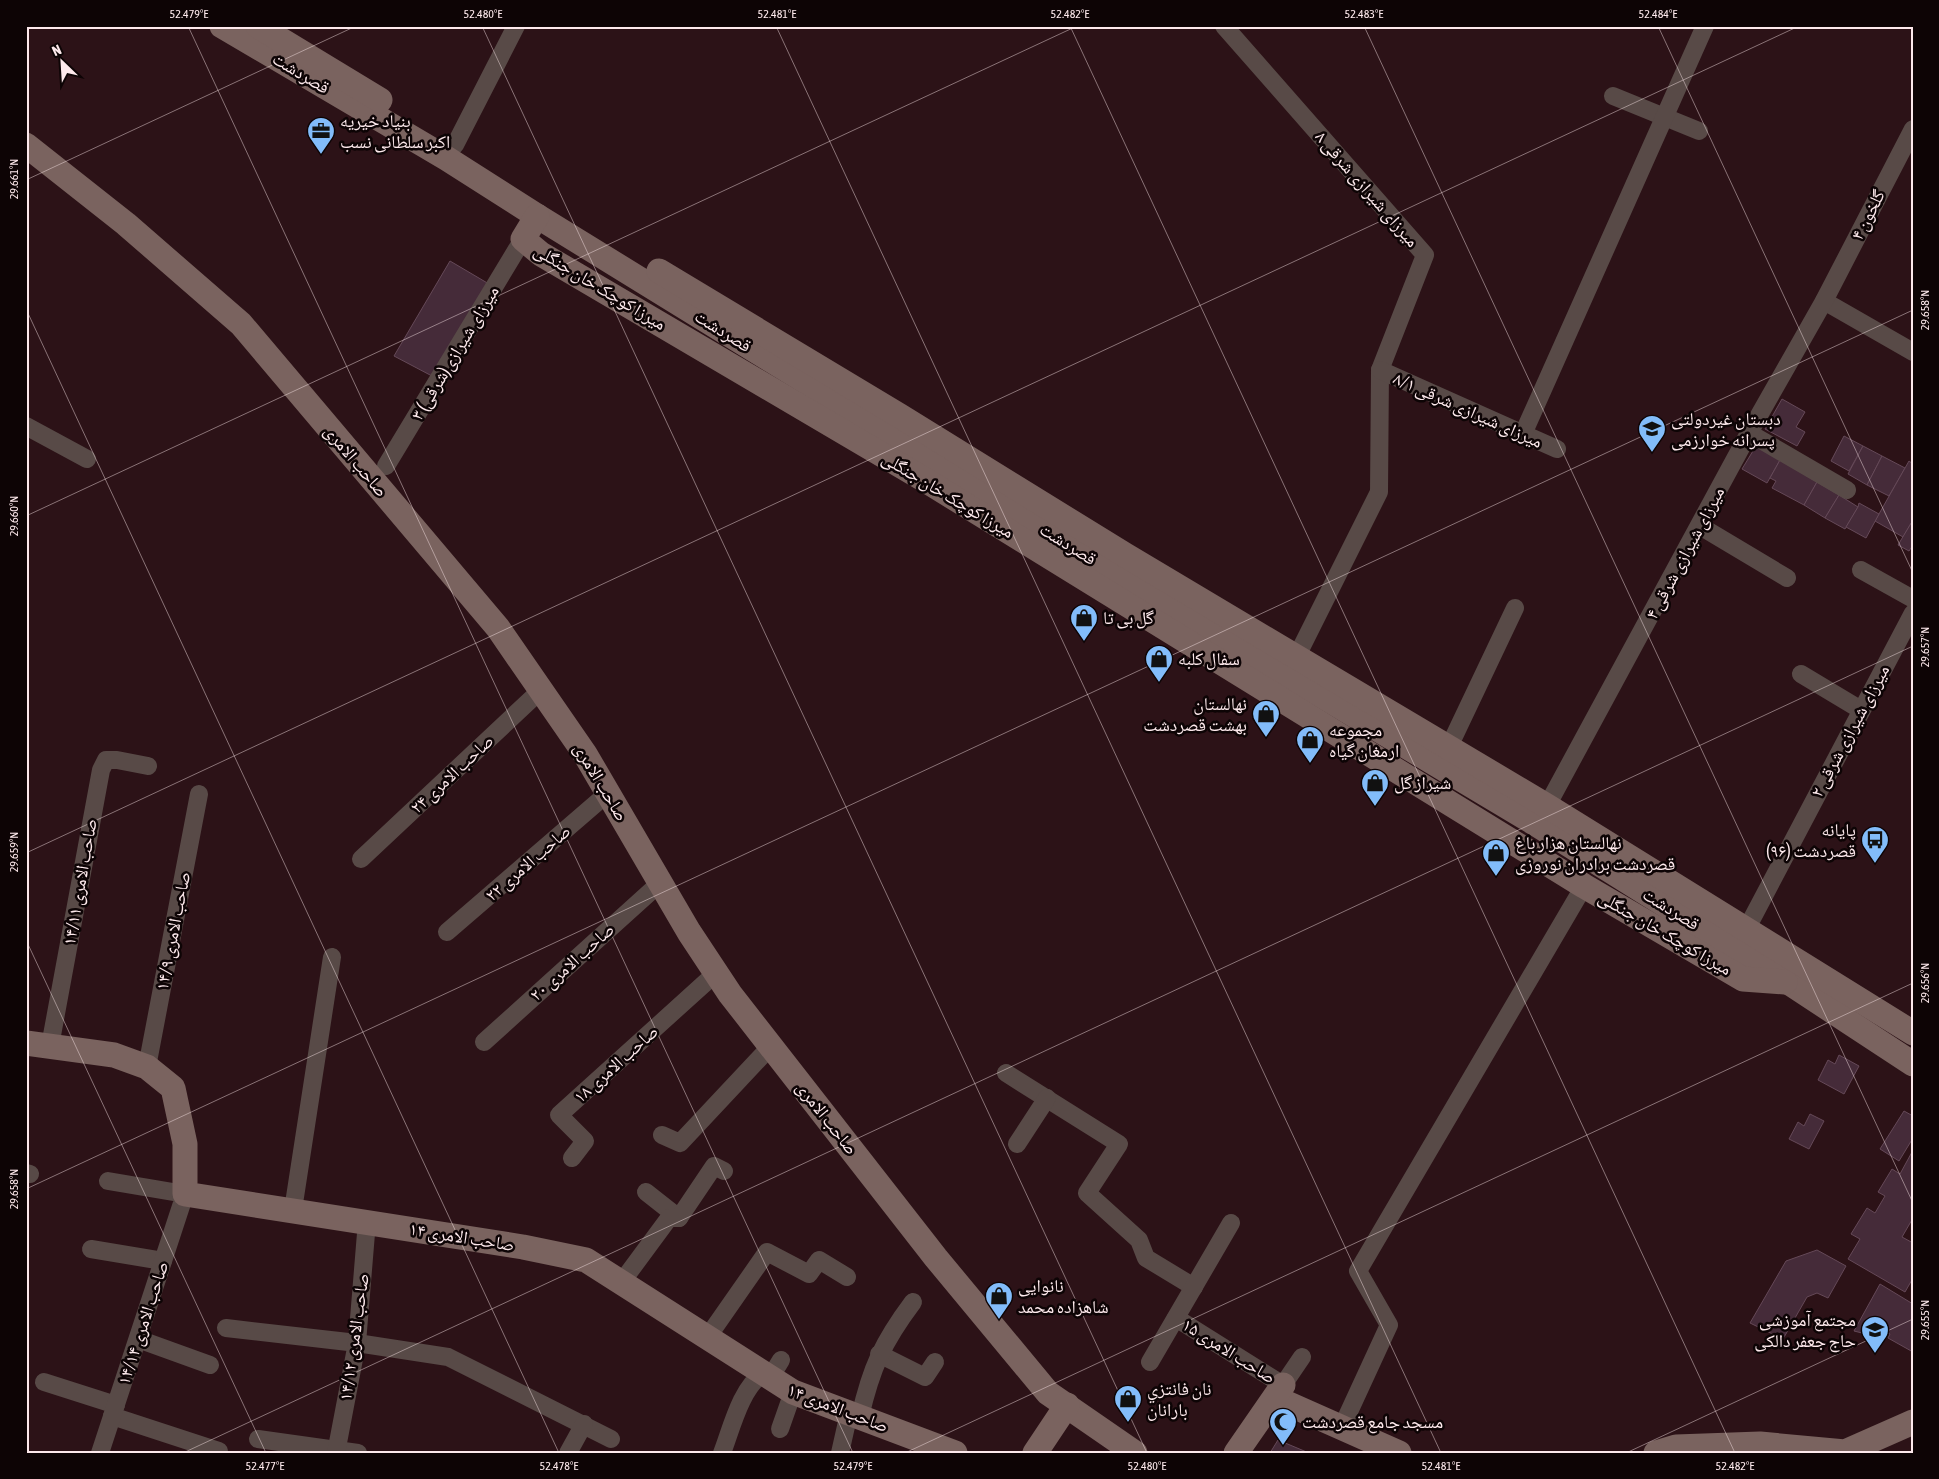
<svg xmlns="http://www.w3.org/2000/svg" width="1939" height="1479" viewBox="0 0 1939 1479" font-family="'Asap Condensed','Noto Naskh Arabic',sans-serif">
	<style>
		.building { fill: #452b39; stroke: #654958 }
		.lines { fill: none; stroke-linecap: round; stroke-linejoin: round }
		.street { stroke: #584a47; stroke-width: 18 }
		.secondary { stroke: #7a635f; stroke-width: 25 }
		.ticks { fill: none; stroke: #fde9ec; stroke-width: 1; stroke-opacity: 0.45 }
		.labels { text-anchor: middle; stroke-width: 5; stroke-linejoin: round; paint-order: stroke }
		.street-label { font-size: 18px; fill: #fde9ec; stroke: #0d0405 }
		.poi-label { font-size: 18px; fill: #fde9ec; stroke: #0d0405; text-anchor: start }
		.neatline { fill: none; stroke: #fde9ec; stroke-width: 2 }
		.ticks-label { font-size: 12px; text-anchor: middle; fill: #fde9ec }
	</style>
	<rect width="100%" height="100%" fill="#2c1217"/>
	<g class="building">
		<polygon points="450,261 489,284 432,376 394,356"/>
		<polygon points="1782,399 1805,412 1796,427 1805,432 1797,446 1765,429"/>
		<polygon points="1844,436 1863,446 1849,471 1831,461"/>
		<polygon points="1756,446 1780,460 1767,483 1742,469"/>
		<polygon points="1863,446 1882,456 1867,485 1848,474"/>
		<polygon points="1882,456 1905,468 1889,496 1867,485"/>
		<polygon points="1780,460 1817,482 1804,505 1772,488 1776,481 1770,478"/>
		<polygon points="1909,461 1913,464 1913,520 1903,537 1875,521"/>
		<polygon points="1817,482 1839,495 1825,518 1804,505"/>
		<polygon points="1839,495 1858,507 1845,529 1825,518"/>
		<polygon points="1859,503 1879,514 1866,538 1846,527 1858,507"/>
		<polygon points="1913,520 1913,545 1909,551 1898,545"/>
		<polygon points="1839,1055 1859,1066 1844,1094 1818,1080 1828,1060 1835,1064"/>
		<polygon points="1904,1111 1913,1116 1913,1138 1899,1161 1880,1149"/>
		<polygon points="1810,1114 1824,1121 1809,1149 1789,1139 1798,1122 1804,1126"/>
		<polygon points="1912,1152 1913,1218 1902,1237 1913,1243 1913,1278 1905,1292 1848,1259 1860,1239 1851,1234 1867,1208 1875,1213 1885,1196 1878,1192 1892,1169 1900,1174"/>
		<polygon points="1817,1250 1846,1266 1828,1298 1817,1293 1807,1297 1783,1339 1750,1323 1786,1261"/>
		<polygon points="1880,1284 1913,1304 1913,1352 1888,1338 1890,1334 1876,1327 1875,1331 1866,1334 1854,1331"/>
		<polygon points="1278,1440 1309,1453 1270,1453"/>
	</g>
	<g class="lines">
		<g class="street">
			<polyline points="1224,26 1425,255 1380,370 1379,492 1297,656"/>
			<polyline points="1613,96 1699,131"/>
			<polyline points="455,145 516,26"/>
			<polyline points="1824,301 1913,352"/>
			<polyline points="1380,370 1557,449"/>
			<polyline points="26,426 87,459"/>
			<polyline points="1749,433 1847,490"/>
			<polyline points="1523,434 1705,26"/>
			<polyline points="386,466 523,239"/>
			<polyline points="1700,526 1787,578"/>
			<polyline points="1861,570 1913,599"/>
			<polyline points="1801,674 1861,710"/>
			<polyline points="1449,747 1515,608"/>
			<polyline points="1547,806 1749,433 1824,301 1913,129"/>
			<polyline points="361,859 542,689"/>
			<polyline points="1746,930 1913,613"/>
			<polyline points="447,932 608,793"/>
			<polyline points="484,1042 660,883"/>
			<polyline points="50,1046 101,770 106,760 117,760 148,766"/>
			<polyline points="147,1067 199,794"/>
			<polyline points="1006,1073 1119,1144 1087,1193 1139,1240 1146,1258 1194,1287"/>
			<polyline points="662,1135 680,1143 771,1046"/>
			<polyline points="1017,1144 1047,1098"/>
			<polyline points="572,1158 585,1141 559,1115 716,973"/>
			<polyline points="26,1173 30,1174"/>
			<polyline points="646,1192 679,1218"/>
			<polyline points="293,1210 332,957"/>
			<polyline points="91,1249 163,1261"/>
			<polyline points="621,1283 669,1218 679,1218 714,1166 724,1171"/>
			<polyline points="1176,1318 1283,1385 1302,1357"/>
			<polyline points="226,1328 357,1343 448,1357 611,1439"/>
			<polyline points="707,1338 767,1252 809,1274 819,1260 847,1277"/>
			<polyline points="138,1339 210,1365"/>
			<polyline points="879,1354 925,1377 935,1362"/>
			<polyline points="1150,1362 1231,1223"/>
			<polyline points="770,1378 781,1360"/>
			<polyline points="44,1382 116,1405"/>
			<polyline points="112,1416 219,1451"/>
			<path d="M860,1417C871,1368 883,1342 913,1302"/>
			<polyline points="1342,1427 1389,1325 1358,1271 1584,886"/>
			<polyline points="780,1429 793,1392"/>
			<polyline points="258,1439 358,1453"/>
			<polyline points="100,1453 185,1194 108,1181"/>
			<polyline points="336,1453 357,1343 367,1221"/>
			<polyline points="568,1453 584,1424"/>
			<path d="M722,1453C731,1430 741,1387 763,1374"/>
			<polyline points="840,1453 849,1413"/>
		</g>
		<g class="secondary">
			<polyline points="222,26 446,158 537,216 1115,572 1536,824 1788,982 1913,1064"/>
			<polyline points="258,26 380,100"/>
			<polyline points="26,145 126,224 241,324 498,628 585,754 689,932 730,994 936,1258 1048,1393 1135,1453"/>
			<polyline points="537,216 523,239 541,254 925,480 1584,886 1743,979 1785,982"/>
			<polyline points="659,271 900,416 1125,555 1547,806 1913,1033"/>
			<polyline points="26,1043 114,1055 147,1067 173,1088 185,1144 185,1194 523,1247 586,1260 793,1392 955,1453"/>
			<polyline points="1275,1398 1399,1453"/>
			<polyline points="1035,1453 1067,1405"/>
			<polyline points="1236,1453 1283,1385"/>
			<polyline points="1656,1453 1676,1447 1760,1444 1845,1452 1913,1422"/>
		</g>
	</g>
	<path class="ticks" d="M188,26L853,1453M482,26L1147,1453M776,26L1441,1453M1070,26L1735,1453M1364,26L1913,1203M1658,26L1913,573M26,180L356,26M26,309L559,1453M26,516L1077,26M26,853L1799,26M26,940L266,1453M26,1189L1913,310M183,1453L1913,646M905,1453L1913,983M1626,1453L1913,1319"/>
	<defs>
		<symbol id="office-pin" viewBox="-11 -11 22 30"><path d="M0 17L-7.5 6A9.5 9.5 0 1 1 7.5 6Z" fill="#82bcfa" stroke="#0d0405"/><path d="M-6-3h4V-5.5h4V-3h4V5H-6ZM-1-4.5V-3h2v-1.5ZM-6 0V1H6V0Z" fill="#111"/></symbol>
		<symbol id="school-pin" viewBox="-11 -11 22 30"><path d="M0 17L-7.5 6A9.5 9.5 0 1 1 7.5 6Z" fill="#82bcfa" stroke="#0d0405"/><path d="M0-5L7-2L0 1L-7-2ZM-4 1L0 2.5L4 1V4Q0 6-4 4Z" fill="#111"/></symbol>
		<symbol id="shop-pin" viewBox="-11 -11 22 30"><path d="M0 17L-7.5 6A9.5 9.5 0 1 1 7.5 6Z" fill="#82bcfa" stroke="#0d0405"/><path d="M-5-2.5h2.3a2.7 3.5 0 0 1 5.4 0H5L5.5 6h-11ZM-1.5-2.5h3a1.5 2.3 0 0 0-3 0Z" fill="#111"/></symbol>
		<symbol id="bus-pin" viewBox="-11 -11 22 30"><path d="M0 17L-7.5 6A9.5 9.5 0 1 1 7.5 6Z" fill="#82bcfa" stroke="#0d0405"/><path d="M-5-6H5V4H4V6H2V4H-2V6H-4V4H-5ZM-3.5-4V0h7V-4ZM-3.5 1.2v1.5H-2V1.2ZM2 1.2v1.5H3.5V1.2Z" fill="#111"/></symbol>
		<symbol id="mosque-pin" viewBox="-11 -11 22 30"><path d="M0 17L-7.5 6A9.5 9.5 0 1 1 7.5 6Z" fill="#82bcfa" stroke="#0d0405"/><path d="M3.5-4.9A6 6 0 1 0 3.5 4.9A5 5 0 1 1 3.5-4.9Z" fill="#111"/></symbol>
	</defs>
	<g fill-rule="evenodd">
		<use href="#office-pin" x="305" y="115" width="32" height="43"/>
		<use href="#school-pin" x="1636" y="413" width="32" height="43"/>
		<use href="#shop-pin" x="1068" y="602" width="32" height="43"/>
		<use href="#shop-pin" x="1143" y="643" width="32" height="43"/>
		<use href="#shop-pin" x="1250" y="698" width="32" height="43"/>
		<use href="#shop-pin" x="1294" y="724" width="32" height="43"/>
		<use href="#shop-pin" x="1359" y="767" width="32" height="43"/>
		<use href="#bus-pin" x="1859" y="824" width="32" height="43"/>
		<use href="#shop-pin" x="1480" y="837" width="32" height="43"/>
		<use href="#shop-pin" x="983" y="1280" width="32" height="43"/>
		<use href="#school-pin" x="1859" y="1314" width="32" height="43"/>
		<use href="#shop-pin" x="1112" y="1383" width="32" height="43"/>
		<use href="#mosque-pin" x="1267" y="1406" width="32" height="43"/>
	</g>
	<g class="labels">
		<g class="street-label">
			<text transform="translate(301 73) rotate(31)" y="6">قصردشت</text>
			<text transform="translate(1367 189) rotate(49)" y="6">۸ میرزای شیرازی شرقی</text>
			<text transform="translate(1868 215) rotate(-63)" y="6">۴ گلخون</text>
			<text transform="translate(600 287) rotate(31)" y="6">میرزا کوچک خان جنگلی</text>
			<text transform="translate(723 331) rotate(32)" y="6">قصردشت</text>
			<text transform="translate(455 353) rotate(-59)" y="6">۳ میرزای شیرازی(شرقی)</text>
			<text transform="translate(1468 410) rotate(24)" y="6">۸/۱ میرزای شیرازی شرقی</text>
			<text transform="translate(356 461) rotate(50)" y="6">صاحب الامری</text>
			<text transform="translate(948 495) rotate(31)" y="6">میرزا کوچک خان جنگلی</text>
			<text transform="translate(1068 544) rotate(32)" y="6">قصردشت</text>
			<text transform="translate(1685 553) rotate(-62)" y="6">۴ میرزای شیرازی شرقی</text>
			<text transform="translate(1850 731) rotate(-62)" y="6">۲ میرزای شیرازی شرقی</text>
			<text transform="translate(452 774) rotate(-43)" y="6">۲۴ صاحب الامری</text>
			<text transform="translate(601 782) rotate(59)" y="6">صاحب الامری</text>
			<text transform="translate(528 863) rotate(-41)" y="6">۲۲ صاحب الامری</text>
			<text transform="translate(80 882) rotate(-80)" y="6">۱۴/۱۱ صاحب الامری</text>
			<text transform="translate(1671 909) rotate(32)" y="6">قصردشت</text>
			<text transform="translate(173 931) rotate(-79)" y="6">۱۴/۹ صاحب الامری</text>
			<text transform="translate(1665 933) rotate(30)" y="6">میرزا کوچک خان جنگلی</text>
			<text transform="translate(572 962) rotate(-42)" y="6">۲۰ صاحب الامری</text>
			<text transform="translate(616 1064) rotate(-42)" y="6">۱۸ صاحب الامری</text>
			<text transform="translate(827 1118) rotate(52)" y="6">صاحب الامری</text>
			<text transform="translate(462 1237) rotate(9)" y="6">۱۴ صاحب الامری</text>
			<text transform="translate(143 1323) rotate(-72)" y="6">۱۴/۱۴ صاحب الامری</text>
			<text transform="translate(354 1337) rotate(-82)" y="6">۱۴/۱۲ صاحب الامری</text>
			<text transform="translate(1229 1351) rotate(32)" y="6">۱۵ صاحب الامری</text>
			<text transform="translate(838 1408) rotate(21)" y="6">۱۴ صاحب الامری</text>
		</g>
		<g class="poi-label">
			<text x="340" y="127">بنیاد خیریه<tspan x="340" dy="21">اکبر سلطانی نسب</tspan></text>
			<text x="1671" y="425">دبستان غیردولتی<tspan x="1671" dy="21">پسرانه خوارزمی</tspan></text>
			<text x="1103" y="624">گل بی تا</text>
			<text x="1178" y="665">سفال کلبه</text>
			<text x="1247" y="710" text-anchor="end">نهالستان<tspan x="1247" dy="21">بهشت قصردشت</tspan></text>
			<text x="1329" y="736">مجموعه<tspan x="1329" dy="21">ارمغان گیاه</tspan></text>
			<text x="1394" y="789">شیراز گل</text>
			<text x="1856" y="836" text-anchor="end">پایانه<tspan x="1856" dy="21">قصردشت (۹۶)</tspan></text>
			<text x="1515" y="849">نهالستان هزار باغ<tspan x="1515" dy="21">قصردشت برادران نوروزی</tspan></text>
			<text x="1018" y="1292">نانوایی<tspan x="1018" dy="21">شاهزاده محمد</tspan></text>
			<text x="1856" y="1326" text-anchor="end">مجتمع آموزشی<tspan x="1856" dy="21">حاج جعفر دالکی</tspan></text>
			<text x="1147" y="1395">نان فانتزي<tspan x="1147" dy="21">بارانان</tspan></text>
			<text x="1302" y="1428">مسجد جامع قصردشت</text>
		</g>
	</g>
	<rect width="1939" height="1479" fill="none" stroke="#0d0405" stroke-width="55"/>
	<g transform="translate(62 62) rotate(335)" stroke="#0d0405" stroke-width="4" paint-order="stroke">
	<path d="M0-4L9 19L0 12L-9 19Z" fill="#fde9ec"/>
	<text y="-8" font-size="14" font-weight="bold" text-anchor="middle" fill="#fde9ec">N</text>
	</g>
	<rect x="28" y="28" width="1884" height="1424" class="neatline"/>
	<g class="ticks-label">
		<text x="189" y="18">52.479°E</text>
		<text x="483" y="18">52.480°E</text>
		<text x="777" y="18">52.481°E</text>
		<text x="1070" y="18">52.482°E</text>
		<text x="1364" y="18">52.483°E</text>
		<text x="1658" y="18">52.484°E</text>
		<text transform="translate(14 179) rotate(-90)" y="4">29.661°N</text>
		<text transform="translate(1925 310) rotate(-90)" y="4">29.658°N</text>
		<text transform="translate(14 516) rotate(-90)" y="4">29.660°N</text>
		<text transform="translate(1925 647) rotate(-90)" y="4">29.657°N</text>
		<text transform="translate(14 852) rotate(-90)" y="4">29.659°N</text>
		<text transform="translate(1925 983) rotate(-90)" y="4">29.656°N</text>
		<text transform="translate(14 1189) rotate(-90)" y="4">29.658°N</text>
		<text transform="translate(1925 1320) rotate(-90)" y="4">29.655°N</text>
		<text x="265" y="1470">52.477°E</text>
		<text x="559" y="1470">52.478°E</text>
		<text x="853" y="1470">52.479°E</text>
		<text x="1147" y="1470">52.480°E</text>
		<text x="1441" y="1470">52.481°E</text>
		<text x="1735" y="1470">52.482°E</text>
	</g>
</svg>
